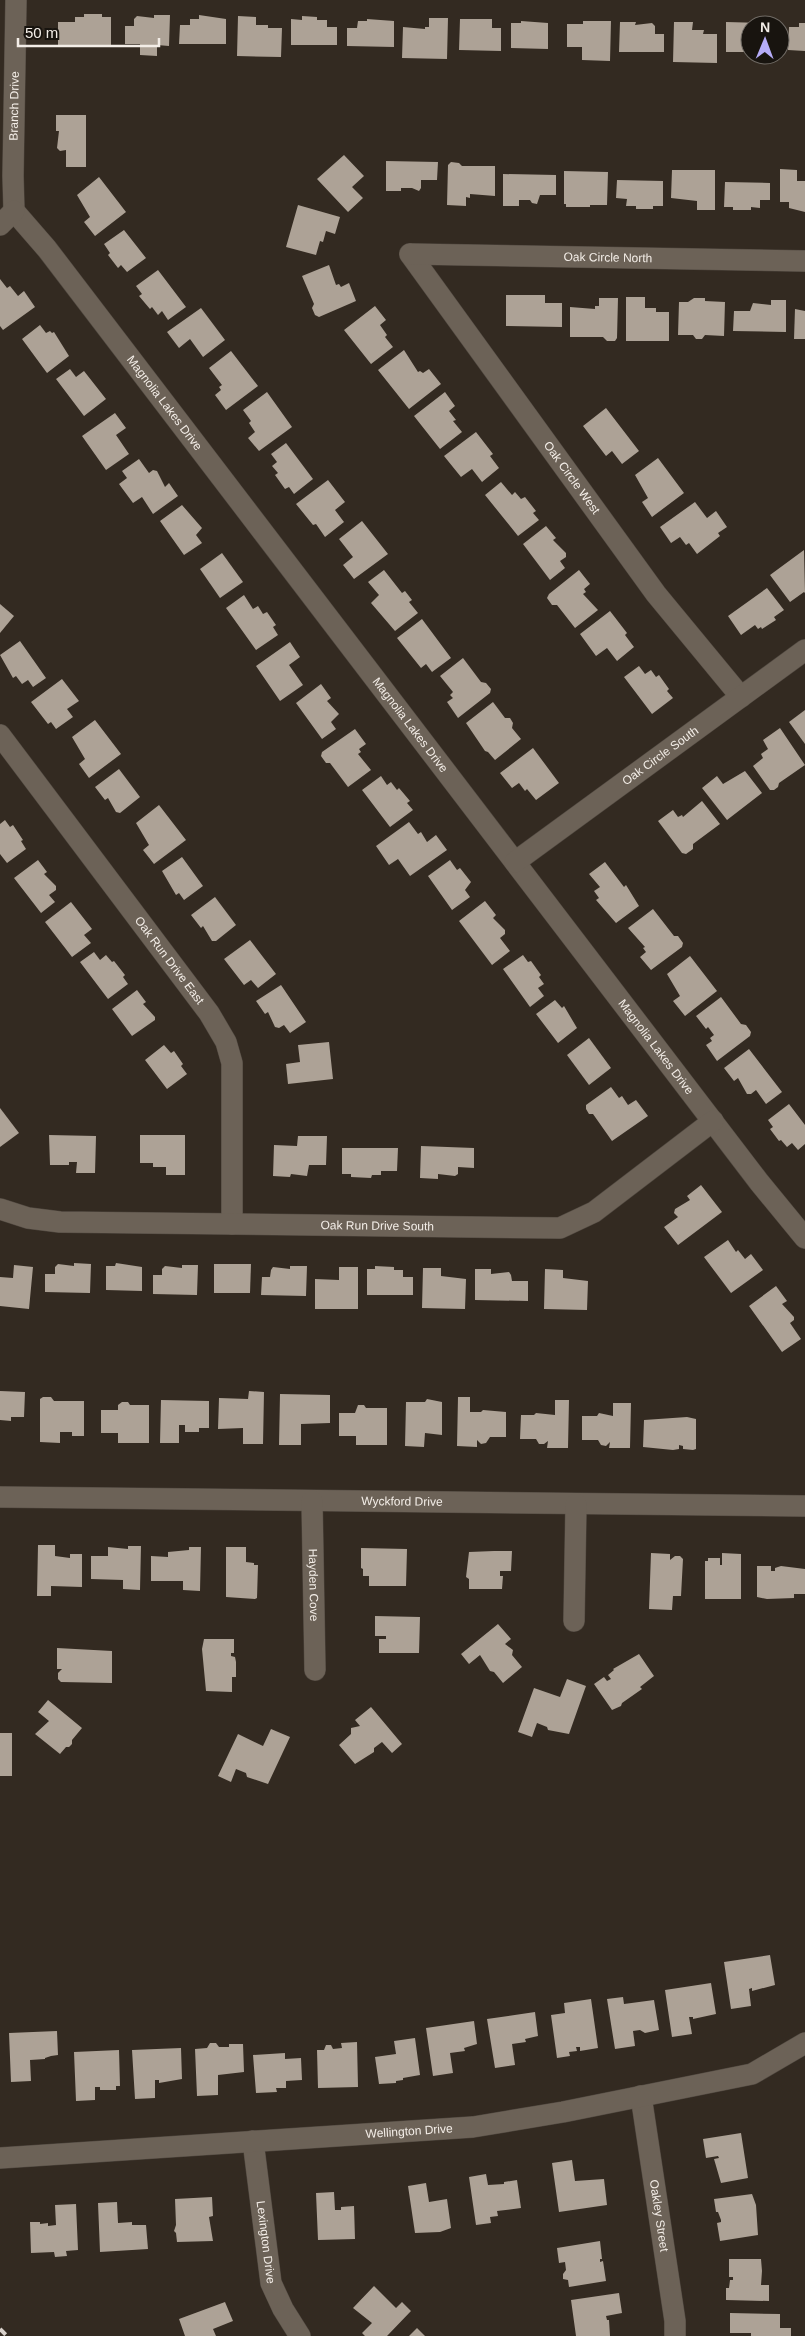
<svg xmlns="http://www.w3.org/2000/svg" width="805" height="2336" viewBox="0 0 805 2336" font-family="Arial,sans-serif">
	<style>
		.building { fill: #ada296 }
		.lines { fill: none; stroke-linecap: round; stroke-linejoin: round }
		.minor-casing { stroke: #4f473f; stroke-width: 22 }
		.minor { stroke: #6c6257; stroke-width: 21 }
		.rail { stroke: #d8d1cb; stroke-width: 4; stroke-dasharray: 8 4; stroke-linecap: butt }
		.labels { text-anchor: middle; stroke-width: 5; stroke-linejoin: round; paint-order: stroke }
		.street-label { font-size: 12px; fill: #f3ede7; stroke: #18140f }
	</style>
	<rect width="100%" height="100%" fill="#332a21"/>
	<g class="building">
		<polygon points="84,14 102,14 102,17 111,17 111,46 58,45 58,22 75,22 75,17 84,17"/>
		<polygon points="154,15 170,15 169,46 157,45 157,56 140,55 140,44 125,44 125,26 134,26 134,19 137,16 154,18"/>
		<polygon points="199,15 226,19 226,44 179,44 180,25 190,25 190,19 199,19"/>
		<polygon points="238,16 256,17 256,25 268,25 268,28 282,28 281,57 237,56"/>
		<polygon points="302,16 317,17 317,20 327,20 327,27 337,27 337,45 291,45 291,19 302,20"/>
		<polygon points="429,18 448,18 447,59 402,58 403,27 425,29 425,27 429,27"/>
		<polygon points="367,19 394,21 394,47 347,46 347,28 357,28 358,21 367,21"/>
		<polygon points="460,19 492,19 492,28 501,28 501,51 459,50"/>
		<polygon points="521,21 548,23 548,49 511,48 511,23 521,23"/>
		<polygon points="583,21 611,21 610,61 582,60 582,47 567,47 567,24 583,24"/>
		<polygon points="620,22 636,22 635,25 652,23 655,26 655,34 664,34 664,52 619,52"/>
		<polygon points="674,22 693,22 692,30 704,30 703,34 717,34 717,63 673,62"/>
		<polygon points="726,22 764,23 764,25 750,25 750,52 726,52"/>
		<polygon points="799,23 805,23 805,51 788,50 789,27 799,27"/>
		<polygon points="56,115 86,115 86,167 66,167 66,150 60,151 57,148 59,131 56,131"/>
		<polygon points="344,155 364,176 352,187 363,198 348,212 317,179"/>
		<polygon points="386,161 438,162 437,180 421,180 421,188 419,191 412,188 401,188 401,191 386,191"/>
		<polygon points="451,162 459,163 462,166 495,166 495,196 470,194 470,198 466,197 466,206 447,205 448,165"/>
		<polygon points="780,169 797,170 797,181 805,181 805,212 789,208 789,202 780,202"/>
		<polygon points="672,170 715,170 715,210 697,210 697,201 671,198"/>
		<polygon points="564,171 608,172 607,205 590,205 590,207 566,207 566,204 564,204"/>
		<polygon points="503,174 556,175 556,195 540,195 537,204 532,203 530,200 519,200 519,206 503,206"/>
		<polygon points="99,177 126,212 95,236 84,222 90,217 77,195"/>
		<polygon points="617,180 663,181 663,206 653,206 653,209 636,209 636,206 626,206 627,199 616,198"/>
		<polygon points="725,182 770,183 770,200 760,200 760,208 751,207 751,210 733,210 733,207 724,207"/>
		<polygon points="298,205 340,217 335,234 326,231 323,242 320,241 316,255 286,247"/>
		<polygon points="124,230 146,258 127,272 121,265 118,268 108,255 110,253 104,244"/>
		<polygon points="329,265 336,285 339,284 341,287 349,283 356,301 319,317 315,315 312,308 314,304 302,276"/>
		<polygon points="158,270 186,307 168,320 162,311 158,315 152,307 150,309 139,296 142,294 136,286"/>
		<polygon points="0,279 7,288 10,286 18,296 24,291 35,307 3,330 0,326"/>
		<polygon points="506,295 545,295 545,303 562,303 562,327 506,326"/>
		<polygon points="626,297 645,297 645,308 656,308 656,312 669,312 669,341 626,341"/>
		<polygon points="599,298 618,298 617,338 615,341 607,341 603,337 570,337 570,307 595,309 595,306 599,306"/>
		<polygon points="694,298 705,298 705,301 725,302 724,336 705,335 702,339 696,339 693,335 678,335 679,302 688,302"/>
		<polygon points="771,300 786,300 786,332 733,331 734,311 750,311 753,303 771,305"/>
		<polygon points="375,306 386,320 380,325 387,335 385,337 393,347 371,364 344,330"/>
		<polygon points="201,308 225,340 203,357 190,339 179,348 167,332"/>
		<polygon points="795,309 805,311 805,339 794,339"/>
		<polygon points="40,325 46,333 50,331 52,333 54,332 69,356 47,373 22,339"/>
		<polygon points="404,350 418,372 420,371 423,373 429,369 441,384 409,409 378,370"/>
		<polygon points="231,351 258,386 226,410 215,395 221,390 219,387 222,385 209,368"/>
		<polygon points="70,369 76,377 84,371 106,399 84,416 56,379"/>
		<polygon points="267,392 292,427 259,451 248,438 255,432 249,423 251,421 243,410"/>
		<polygon points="445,392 455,406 449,411 456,420 453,421 462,432 440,449 414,416"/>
		<polygon points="606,408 639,451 622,464 612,451 606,456 583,426"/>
		<polygon points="115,413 126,428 116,435 129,454 106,470 82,436"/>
		<polygon points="476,432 493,454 490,456 499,468 482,482 472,469 461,477 444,456"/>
		<polygon points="286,443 313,479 294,494 289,487 285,489 275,475 278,473 272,466 277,462 271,454"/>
		<polygon points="658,458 684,493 652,517 642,502 648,498 635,475"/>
		<polygon points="139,459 149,473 153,470 157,471 165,487 169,483 178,496 153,514 142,497 133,503 119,484 127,478 122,471"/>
		<polygon points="328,480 345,502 335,510 344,522 325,537 316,524 313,525 296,504"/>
		<polygon points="501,482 512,495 515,492 521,499 525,497 536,511 533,513 539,520 518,536 485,495"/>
		<polygon points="695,502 707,518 716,511 727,527 718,533 720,536 697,554 689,543 686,545 680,537 671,543 660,527"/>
		<polygon points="182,505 202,528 196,535 202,543 184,555 160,521"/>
		<polygon points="362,521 388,554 354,579 343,565 353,557 339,539"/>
		<polygon points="546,526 556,538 553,540 566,553 566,557 560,561 565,568 550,580 523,544"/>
		<polygon points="804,550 805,593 804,592 790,602 770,575"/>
		<polygon points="222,553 243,582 220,598 200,569"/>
		<polygon points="384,570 402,593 405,591 412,600 409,602 418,613 395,631 371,603 379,595 368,582"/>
		<polygon points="579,570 590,584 584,589 586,592 583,594 598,610 575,628 557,605 552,605 547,598 549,594"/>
		<polygon points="767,588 784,610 774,617 776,620 762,629 761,627 758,629 755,625 741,635 728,616"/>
		<polygon points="244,595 253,609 258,606 263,614 267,612 276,625 273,627 278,635 256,650 226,608"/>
		<polygon points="0,604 14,616 0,633"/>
		<polygon points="610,611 627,633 625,635 634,647 617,661 607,648 596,656 580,634"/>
		<polygon points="422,619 451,658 432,672 426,664 421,668 397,638"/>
		<polygon points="20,641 46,678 33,687 28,680 22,684 16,676 13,678 0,655"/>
		<polygon points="290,642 300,657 289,665 303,685 280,701 256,666"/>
		<polygon points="463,658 481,682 486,683 491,689 490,693 458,718 447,702 453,698 450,695 453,692 440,676"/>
		<polygon points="639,666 645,674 651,670 656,677 659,675 669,689 667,691 673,698 652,714 624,677"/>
		<polygon points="62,679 79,701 67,709 73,717 56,729 51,722 48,724 31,702"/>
		<polygon points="321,684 331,698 327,701 339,714 331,722 336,729 322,739 296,703"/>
		<polygon points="493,702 505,718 510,718 513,723 512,728 521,739 495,760 488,752 485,751 466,723"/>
		<polygon points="805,710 805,744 789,722"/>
		<polygon points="95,720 121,754 89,778 79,764 85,759 72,737"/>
		<polygon points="780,728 805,765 779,783 778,787 774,790 770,790 753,766 763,758 761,754 768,749 763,740"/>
		<polygon points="355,729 366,744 359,749 361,752 358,754 371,770 348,787 330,763 326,763 321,756 322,752"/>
		<polygon points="533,748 559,783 536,800 527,789 525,791 519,783 512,788 500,773"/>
		<polygon points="119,769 140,797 120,813 116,812 108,798 105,800 95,787"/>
		<polygon points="745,771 762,793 727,820 702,788 717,776 723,784"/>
		<polygon points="381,776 387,785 391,782 397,790 399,788 410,801 407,803 413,810 390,827 362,790"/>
		<polygon points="702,801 720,824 693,844 693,849 686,854 682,853 658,821 673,810 678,817 682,815 683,817"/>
		<polygon points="159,805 186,840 154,864 143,850 149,845 136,823"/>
		<polygon points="5,820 10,827 13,825 23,840 21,841 26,849 7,863 0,854 0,824"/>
		<polygon points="409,822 418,834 421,832 427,842 436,835 447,850 410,876 398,859 389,865 376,846"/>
		<polygon points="182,857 203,886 184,900 179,893 176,895 162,871"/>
		<polygon points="38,860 47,872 44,874 56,886 56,890 49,895 55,902 41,913 14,878"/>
		<polygon points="450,860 457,870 460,868 471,882 465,890 470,897 452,910 428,876"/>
		<polygon points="605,862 624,887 626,885 639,906 616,923 596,900 599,898 594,891 600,887 589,874"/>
		<polygon points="215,897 236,925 216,941 212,941 203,926 201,928 191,915"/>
		<polygon points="485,901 496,915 493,918 505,930 505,934 500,938 510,951 492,965 459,921"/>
		<polygon points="71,902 92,929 84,935 91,943 72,957 45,922"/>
		<polygon points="653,909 674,936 678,936 683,943 682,947 651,970 640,957 646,952 643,948 645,947 628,928"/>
		<polygon points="250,940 276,974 258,988 251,980 244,985 224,959"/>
		<polygon points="94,952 100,960 106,955 112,962 114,961 125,975 123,977 128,984 108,999 80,962"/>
		<polygon points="523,955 528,962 531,961 541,975 539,977 544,984 538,988 544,996 530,1007 503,969"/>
		<polygon points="690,956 717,991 685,1016 673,1001 680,996 667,974"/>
		<polygon points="281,985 306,1022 290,1033 284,1025 279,1028 275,1027 268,1012 265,1014 256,1001"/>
		<polygon points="137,990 146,1002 143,1004 155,1017 155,1020 132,1036 112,1009"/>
		<polygon points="721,997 741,1024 746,1025 751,1032 750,1036 717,1061 706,1045 712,1041 710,1038 714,1035 708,1027 706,1029 696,1016"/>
		<polygon points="555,1000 562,1008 564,1006 577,1028 558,1043 536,1014"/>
		<polygon points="589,1038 611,1068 589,1085 567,1055"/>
		<polygon points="329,1042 333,1079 288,1084 286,1064 300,1062 298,1045"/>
		<polygon points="164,1045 171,1053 174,1051 183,1064 181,1066 187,1074 167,1089 145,1060"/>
		<polygon points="749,1049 782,1092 766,1104 756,1090 751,1094 747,1094 738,1078 734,1081 724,1068"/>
		<polygon points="611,1087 619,1098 622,1096 628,1105 636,1100 648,1116 612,1141 593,1114 589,1114 586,1109 586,1105"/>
		<polygon points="789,1104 805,1125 805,1144 798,1150 792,1143 787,1147 781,1140 779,1141 770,1129 773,1127 768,1120"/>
		<polygon points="0,1108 19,1133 0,1147"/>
		<polygon points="49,1135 96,1136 95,1173 76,1173 77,1162 69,1162 69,1165 50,1165"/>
		<polygon points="140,1135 185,1135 185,1175 166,1175 166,1167 153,1167 153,1163 140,1163"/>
		<polygon points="298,1136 327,1136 326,1165 309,1165 307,1176 291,1174 290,1177 273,1176 274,1145 297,1146"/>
		<polygon points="421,1146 474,1148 474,1168 458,1167 458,1174 455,1176 438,1174 438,1179 420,1178"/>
		<polygon points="342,1148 398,1148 397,1171 381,1171 381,1175 372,1175 371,1178 351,1177 351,1174 342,1174"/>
		<polygon points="701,1185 722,1212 678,1245 664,1227 678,1217 674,1213 675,1209 690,1200 687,1196"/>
		<polygon points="728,1240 736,1252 738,1250 745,1259 751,1254 763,1270 731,1293 704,1257"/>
		<polygon points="74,1263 91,1264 90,1293 45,1292 45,1274 55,1274 55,1267 58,1264 74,1266"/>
		<polygon points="116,1263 142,1267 142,1291 106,1290 106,1266 115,1266"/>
		<polygon points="214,1264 251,1264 250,1293 214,1293"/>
		<polygon points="14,1265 33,1267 29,1309 0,1306 0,1277 13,1278"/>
		<polygon points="182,1265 198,1265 197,1295 153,1294 153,1275 162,1275 162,1269 165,1266 182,1268"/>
		<polygon points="290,1266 307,1266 306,1296 261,1295 262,1277 270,1277 271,1270 273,1267 290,1269"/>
		<polygon points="375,1266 394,1267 394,1270 403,1270 403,1277 413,1277 413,1295 367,1295 367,1269 375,1269"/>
		<polygon points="339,1267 358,1267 358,1309 315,1309 315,1279 339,1280"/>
		<polygon points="423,1268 441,1268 441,1276 466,1279 465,1309 422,1308"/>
		<polygon points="475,1269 491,1269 491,1274 509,1272 511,1275 512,1281 528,1281 528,1301 475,1300"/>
		<polygon points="545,1269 563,1270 563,1278 588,1281 587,1310 544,1309"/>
		<polygon points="776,1286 787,1301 782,1304 794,1317 794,1320 790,1323 801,1339 782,1352 749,1306"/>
		<polygon points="0,1391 25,1392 24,1417 11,1417 11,1421 0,1420"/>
		<polygon points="249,1391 264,1392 263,1444 243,1444 243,1428 218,1429 219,1398 248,1399"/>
		<polygon points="280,1394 330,1395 330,1423 301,1424 301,1445 279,1445"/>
		<polygon points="43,1397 51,1397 54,1401 84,1401 84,1436 72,1436 72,1432 60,1432 60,1443 40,1442 40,1399"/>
		<polygon points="458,1397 470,1397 470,1412 481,1412 483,1410 506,1412 506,1437 490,1437 486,1443 481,1444 477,1440 477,1447 457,1446"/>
		<polygon points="427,1399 442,1402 442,1435 425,1433 424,1447 405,1446 406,1402 425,1402"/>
		<polygon points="161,1400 209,1401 209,1428 199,1428 199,1432 185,1432 185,1425 179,1425 179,1443 160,1443"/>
		<polygon points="555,1400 569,1400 568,1448 547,1448 548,1441 544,1444 539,1444 536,1439 520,1439 521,1415 534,1415 536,1413 555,1415"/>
		<polygon points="122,1402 128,1402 130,1405 149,1405 149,1443 118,1443 118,1433 101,1433 101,1410 118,1410 118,1405"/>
		<polygon points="613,1403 631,1403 630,1448 609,1448 610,1442 606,1446 601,1445 598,1440 582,1440 582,1416 597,1416 599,1413 613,1416"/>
		<polygon points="358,1405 364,1405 366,1408 387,1408 387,1445 356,1445 356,1436 339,1436 339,1413 355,1413"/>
		<polygon points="687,1417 696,1419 696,1449 693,1450 683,1449 683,1446 679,1445 679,1449 673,1450 643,1447 644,1420"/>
		<polygon points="38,1545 55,1545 55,1556 70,1558 70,1554 82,1554 82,1587 51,1586 51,1596 37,1596"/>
		<polygon points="128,1546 141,1546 140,1590 123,1589 123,1580 91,1579 91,1556 108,1556 108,1547 128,1549"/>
		<polygon points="189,1547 201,1547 200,1591 183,1590 183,1581 151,1581 151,1556 168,1557 168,1552 189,1550"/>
		<polygon points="226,1547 246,1547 246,1562 254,1563 254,1565 258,1565 257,1598 255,1599 226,1597"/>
		<polygon points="361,1548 407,1549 406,1586 369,1586 369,1576 363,1576 363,1569 361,1568"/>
		<polygon points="494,1551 512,1551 511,1571 500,1571 500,1576 503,1576 502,1589 469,1589 469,1579 466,1577 469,1552"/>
		<polygon points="651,1553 670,1554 670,1560 675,1556 680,1556 683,1559 681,1596 673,1596 672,1610 649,1609"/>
		<polygon points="722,1553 741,1554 741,1599 705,1599 705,1561 708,1561 708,1558 720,1558 720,1565 722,1565"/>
		<polygon points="757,1566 771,1566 771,1571 775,1571 775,1568 781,1566 805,1569 805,1594 794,1594 794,1598 767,1599 757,1597"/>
		<polygon points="375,1616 420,1617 419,1653 379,1653 379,1639 386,1639 386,1636 375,1636"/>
		<polygon points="498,1624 511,1639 505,1644 513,1650 512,1655 522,1667 503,1683 494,1672 490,1671 480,1655 469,1664 461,1654"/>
		<polygon points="204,1639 234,1639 234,1653 231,1653 231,1656 235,1657 236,1662 236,1677 232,1677 232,1692 206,1691 202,1649"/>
		<polygon points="57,1648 112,1651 112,1683 61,1682 58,1679 58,1673 62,1669 57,1669"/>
		<polygon points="639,1654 654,1676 640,1687 642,1689 622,1703 621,1706 612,1710 594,1684 604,1677 607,1681 611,1679 608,1675 614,1670 613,1669"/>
		<polygon points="567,1679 586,1686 569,1734 548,1730 547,1727 537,1723 532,1737 518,1732 534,1688 560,1697"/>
		<polygon points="48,1700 82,1728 72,1740 72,1744 69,1747 66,1747 60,1754 35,1734 49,1721 38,1712"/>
		<polygon points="371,1707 402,1744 392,1753 382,1742 374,1748 374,1752 355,1764 339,1745 351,1734 351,1728 360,1726 355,1720"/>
		<polygon points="271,1729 290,1737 268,1784 247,1777 246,1773 236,1769 231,1782 218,1776 238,1734 263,1746"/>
		<rect x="0" y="1733" width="12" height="43"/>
		<polygon points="770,1955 775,1985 752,1991 752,1988 749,1989 751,2006 731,2009 724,1962"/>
		<polygon points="711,1983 716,2014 693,2019 693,2017 689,2017 692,2034 672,2037 665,1990"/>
		<polygon points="623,1997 624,2004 654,2000 659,2030 645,2033 640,2030 633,2031 635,2046 615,2049 607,1999"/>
		<polygon points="591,1999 598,2048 580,2051 580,2047 576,2047 577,2051 569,2052 570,2056 557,2058 551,2015 565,2013 564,2003"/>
		<polygon points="535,2012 538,2036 525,2039 526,2042 512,2044 515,2065 495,2068 487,2019"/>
		<polygon points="474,2021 477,2044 464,2048 465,2051 450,2053 453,2073 433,2076 426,2028"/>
		<polygon points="57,2031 58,2055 51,2056 45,2058 45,2059 30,2060 31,2081 11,2082 9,2033"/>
		<polygon points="415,2038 420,2075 403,2078 403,2080 396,2081 396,2083 379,2084 375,2057 396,2054 394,2041"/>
		<polygon points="357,2042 358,2087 318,2088 317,2050 324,2050 326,2045 331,2045 333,2049 342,2048 341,2043"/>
		<polygon points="210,2043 216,2043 219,2047 229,2047 229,2044 243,2044 244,2072 218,2075 218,2095 197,2096 195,2049 207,2048"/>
		<polygon points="181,2048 182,2079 159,2083 159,2080 155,2080 155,2098 135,2099 132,2050"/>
		<polygon points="119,2050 120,2086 116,2086 116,2090 100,2090 100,2087 95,2087 95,2100 76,2101 74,2052"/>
		<polygon points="285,2053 285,2059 301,2058 302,2080 286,2081 286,2088 276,2088 277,2092 256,2093 253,2055"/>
		<polygon points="741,2133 748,2178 721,2183 714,2159 719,2158 718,2156 706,2158 703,2139"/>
		<polygon points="572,2160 575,2181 604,2179 607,2205 559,2212 552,2163"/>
		<polygon points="486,2174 488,2185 504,2184 504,2182 517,2180 521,2208 497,2211 498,2216 490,2217 491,2223 476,2225 469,2177"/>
		<polygon points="426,2183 429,2202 447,2199 451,2228 440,2232 415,2233 408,2186"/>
		<polygon points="334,2192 335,2210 341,2210 341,2207 354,2206 355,2239 318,2240 316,2193"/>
		<polygon points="752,2194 756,2205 758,2235 720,2241 717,2223 721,2222 721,2220 718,2212 716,2212 714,2199"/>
		<polygon points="212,2197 213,2216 209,2217 213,2241 177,2242 176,2233 174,2231 176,2225 175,2199"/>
		<polygon points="117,2202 118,2223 132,2222 132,2225 146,2225 148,2249 100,2252 98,2203"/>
		<polygon points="76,2204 78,2250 66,2251 67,2256 55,2257 54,2252 31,2253 30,2222 40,2222 40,2224 48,2223 48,2226 56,2225 55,2205"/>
		<polygon points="600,2241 602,2259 600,2259 600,2262 603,2261 606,2281 569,2287 568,2280 563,2279 563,2274 566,2270 565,2262 559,2263 557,2248"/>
		<polygon points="729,2259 761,2259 762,2271 761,2285 769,2285 769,2301 726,2300 726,2288 729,2288 730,2280 733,2280 733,2277 729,2277"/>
		<polygon points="374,2286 396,2308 402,2302 411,2311 387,2336 365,2336 362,2333 372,2323 353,2308"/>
		<polygon points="619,2293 622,2313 606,2316 607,2320 609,2320 610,2336 576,2336 571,2300"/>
		<polygon points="225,2302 233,2321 213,2329 216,2336 185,2336 179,2319"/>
		<polygon points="730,2313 780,2314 780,2328 791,2328 791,2336 751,2336 751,2333 730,2333"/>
		<polygon points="417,2328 425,2336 409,2336"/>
	</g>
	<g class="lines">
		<defs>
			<g id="minor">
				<path id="s1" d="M14,211L47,249L759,1182L805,1238"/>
				<path id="s2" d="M14,211L13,176L16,0"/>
				<polyline points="0,225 14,211"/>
				<path id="s3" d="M410,254L656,594L741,697"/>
				<path id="s4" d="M410,254L805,261"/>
				<path id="s5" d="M0,735L209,1013L226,1042L232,1063V1224"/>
				<path id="s6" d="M515,862L805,650"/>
				<path id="s7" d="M0,1209L28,1218L60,1222L560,1228L594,1212L713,1121"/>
				<path id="s8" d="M0,1497L805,1506"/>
				<path id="s9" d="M312,1501L315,1670"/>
				<polyline points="574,1621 576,1504"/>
				<path id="s10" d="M641,2096L675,2321V2336"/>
				<path id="s11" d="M253,2141L271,2283L283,2309L300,2336"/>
				<path id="s12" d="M0,2158L473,2127L563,2112L752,2074L805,2043"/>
			</g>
		</defs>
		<use href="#minor" class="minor-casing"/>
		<use href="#minor" class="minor"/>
		<polyline class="rail" points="0,2329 7,2336"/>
	</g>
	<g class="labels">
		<g class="street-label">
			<text dy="4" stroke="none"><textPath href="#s2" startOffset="105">Branch Drive</textPath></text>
			<text dy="4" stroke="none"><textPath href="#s4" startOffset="198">Oak Circle North</textPath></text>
			<text dy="4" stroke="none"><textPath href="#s1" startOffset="244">Magnolia Lakes Drive</textPath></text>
			<text dy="4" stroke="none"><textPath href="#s3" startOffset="276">Oak Circle West</textPath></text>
			<text dy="4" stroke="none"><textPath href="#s1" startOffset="649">Magnolia Lakes Drive</textPath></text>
			<text dy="4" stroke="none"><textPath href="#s6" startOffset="180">Oak Circle South</textPath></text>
			<text dy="4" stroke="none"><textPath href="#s5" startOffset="282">Oak Run Drive East</textPath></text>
			<text dy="4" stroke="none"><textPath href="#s1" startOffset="1054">Magnolia Lakes Drive</textPath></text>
			<text dy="4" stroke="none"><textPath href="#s7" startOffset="379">Oak Run Drive South</textPath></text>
			<text dy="4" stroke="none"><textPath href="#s8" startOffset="402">Wyckford Drive</textPath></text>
			<text dy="4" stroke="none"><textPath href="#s9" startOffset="84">Hayden Cove</textPath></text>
			<text dy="4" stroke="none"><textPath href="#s12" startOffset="410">Wellington Drive</textPath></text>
			<text dy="4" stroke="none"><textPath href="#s10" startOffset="121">Oakley Street</textPath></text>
			<text dy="4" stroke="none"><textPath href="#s11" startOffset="102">Lexington Drive</textPath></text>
		</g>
	</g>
	<g transform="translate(765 40) rotate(1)"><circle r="24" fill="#18140f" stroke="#706b65"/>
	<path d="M0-4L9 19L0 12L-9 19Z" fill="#b5acf8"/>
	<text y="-8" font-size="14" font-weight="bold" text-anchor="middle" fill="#f3ede7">N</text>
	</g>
	<path d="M18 38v8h141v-8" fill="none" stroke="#f3ede7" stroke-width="2.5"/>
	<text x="25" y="38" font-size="15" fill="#f3ede7" stroke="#18140f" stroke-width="4" paint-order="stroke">50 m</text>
</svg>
